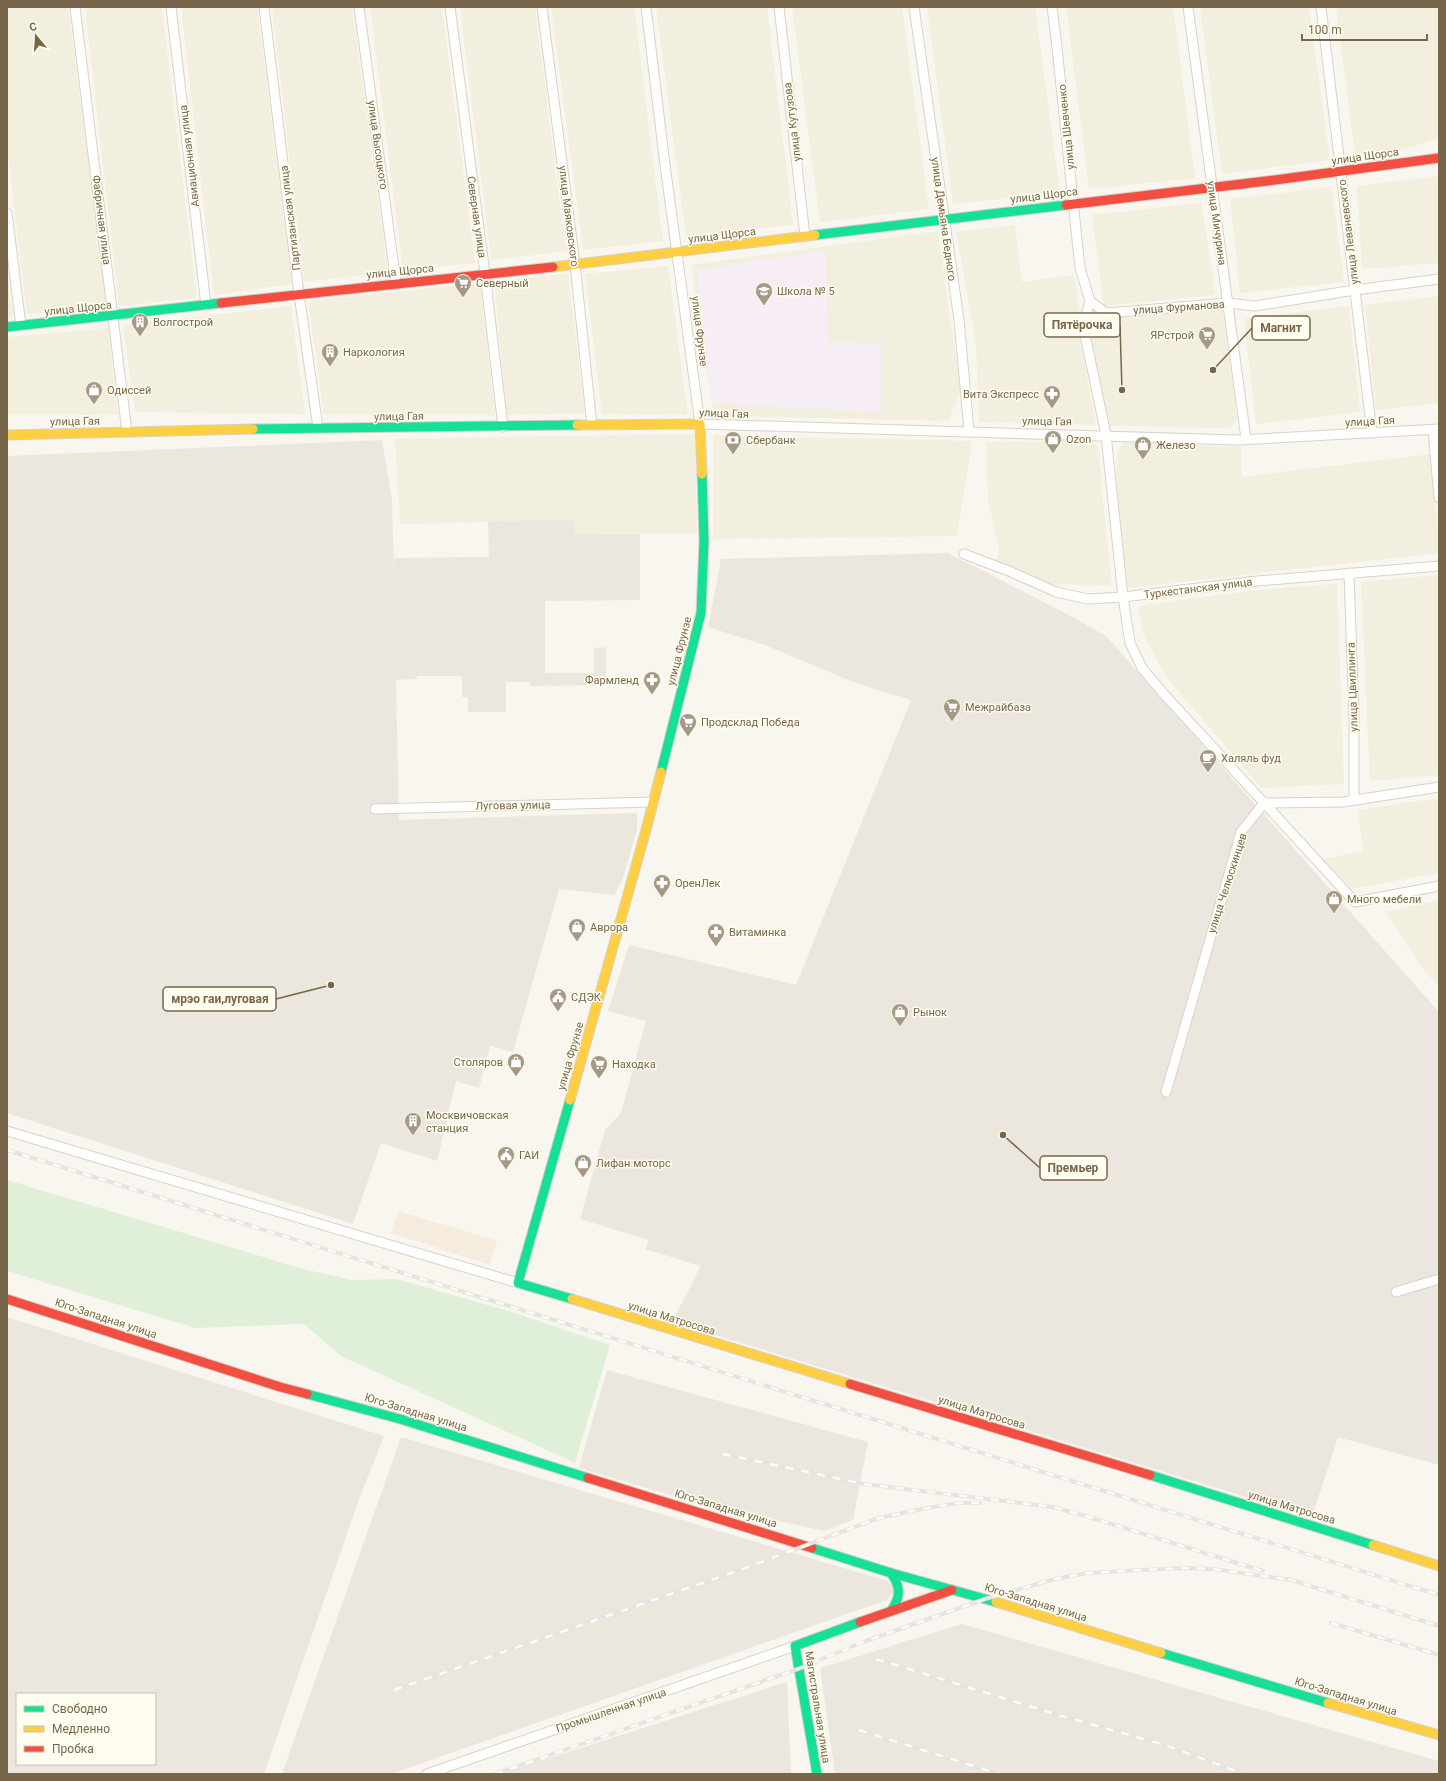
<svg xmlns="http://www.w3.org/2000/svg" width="1446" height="1781" viewBox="0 0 1446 1781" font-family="Roboto,sans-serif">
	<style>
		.residential { fill: #f3efde }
		.commercial { fill: #f6ecde }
		.industrial { fill: #ebe7de; fill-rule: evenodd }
		.education { fill: #f7edf5 }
		.green { fill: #e0f0d8 }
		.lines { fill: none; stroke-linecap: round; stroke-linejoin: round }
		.street-casing { stroke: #d7d3cb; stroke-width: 11 }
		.fast-casing { stroke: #d6d2c8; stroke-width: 11 }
		.slow-casing { stroke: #d6d2c8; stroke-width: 11 }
		.jam-casing { stroke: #d6d2c8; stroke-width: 11 }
		.street { stroke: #fefefc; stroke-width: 9 }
		.fast { stroke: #16e098; stroke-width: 9 }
		.slow { stroke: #ffcf43; stroke-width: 9 }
		.jam { stroke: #f24e42; stroke-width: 9 }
		.rail-casing { stroke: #e6e3e6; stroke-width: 4 }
		.rail { stroke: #fffdef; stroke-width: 2.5; stroke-dasharray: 8; stroke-linecap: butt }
		.labels { text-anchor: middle; stroke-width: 3; stroke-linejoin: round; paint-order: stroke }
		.street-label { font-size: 11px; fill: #78664b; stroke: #fffdef }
		.poi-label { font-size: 11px; fill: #78664b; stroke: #fffdef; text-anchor: start }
		.leader { fill: none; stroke: #78664b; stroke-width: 1.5 }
		.callout-dot { fill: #78664b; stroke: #fffdef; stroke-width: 1.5 }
		.callout { fill: #fffdef; stroke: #78664b; stroke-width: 1.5 }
		.callout-label { font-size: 12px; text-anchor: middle; font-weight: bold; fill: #78664b }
	</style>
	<rect width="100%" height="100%" fill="#f8f6ee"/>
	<g class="residential">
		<polygon points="7,7 68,7 108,309 27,314 7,148"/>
		<polygon points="85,7 162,7 197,298 119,306"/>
		<polygon points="181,7 257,7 292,284 214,295"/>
		<polygon points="272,7 352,7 388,272 304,282"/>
		<polygon points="370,7 442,7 475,263 403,271"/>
		<polygon points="460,7 535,7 566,251 491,260"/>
		<polygon points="551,7 634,7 663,241 583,250"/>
		<polygon points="656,7 767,7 793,225 686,237"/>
		<polygon points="792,7 902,7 929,209 820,222"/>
		<polygon points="927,7 1035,7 1060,193 953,204"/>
		<polygon points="1066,7 1173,7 1195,178 1089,189"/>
		<polygon points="1200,7 1309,7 1330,160 1222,174"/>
		<polygon points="1336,7 1439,7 1439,138 1409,148 1355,155"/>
		<polygon points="1439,176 1439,263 1362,269 1357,186"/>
		<polygon points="1332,187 1344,282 1240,293 1230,199"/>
		<polygon points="1201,203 1216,295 1104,306 1092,215"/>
		<polygon points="1015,225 1022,282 1074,275 1080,312 1078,329 1096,425 979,422 976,343 956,232"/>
		<polygon points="938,231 961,391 948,421 714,416 691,265"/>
		<polygon points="668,266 688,415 602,414 585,274"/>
		<polygon points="7,270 13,318 7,318"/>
		<polygon points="568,273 585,413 507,415 494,282"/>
		<polygon points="480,283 495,415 324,415 308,301"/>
		<polygon points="1439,296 1439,403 1376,410 1365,305"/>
		<polygon points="1222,305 1237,419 1230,428 1109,426 1091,349 1090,315"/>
		<polygon points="291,306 305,414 135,412 123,325"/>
		<polygon points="1349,306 1360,412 1256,424 1244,319"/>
		<polygon points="108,328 118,415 7,415 7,337"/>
		<polygon points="695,434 697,533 574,534 573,520 400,524 395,439"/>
		<polygon points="713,435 972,441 957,536 713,539"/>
		<polygon points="1088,440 1099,447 1102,491 1112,586 1049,584 996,562 999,548 988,499 986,442"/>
		<polygon points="1125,442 1241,447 1242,477 1431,454 1439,537 1439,553 1128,588 1116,490 1117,451"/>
		<polygon points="1439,575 1439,775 1370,781 1361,582"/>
		<polygon points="1337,584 1344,784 1261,788 1165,675 1143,634 1138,606 1257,590"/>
		<polygon points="1439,798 1439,873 1352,889 1323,859 1363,851 1358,810"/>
		<polygon points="1439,900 1439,987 1420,965 1386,912"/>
	</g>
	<polygon class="commercial" points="398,1211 497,1241 490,1265 391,1233"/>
	<g class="industrial">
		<polygon points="382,440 392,499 394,580 394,558 489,557 488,521 574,520 574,534 640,534 640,600 545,601 545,673 594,673 594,648 606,647 606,685 530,686 530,682 506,682 506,712 468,712 468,697 462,697 462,676 417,676 417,679 396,680 399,820 637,813 637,830 622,881 614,895 559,889 513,1052 490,1046 479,1088 456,1081 437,1161 381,1143 353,1224 7,1113 7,456"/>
		<polygon points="948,553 1065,613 1106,636 1439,1012 1439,1465 1338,1437 1312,1517 672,1322 701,1266 645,1249 649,1240 580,1219 605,1130 621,1113 646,1021 608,1011 629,945 796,985 911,700 858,684 765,645 708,627 721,559"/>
		<path d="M7,1317L384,1436L358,1502L264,1774H7ZM17,1694H155V1764H17Z"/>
		<polygon points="607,1370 868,1442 853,1520 824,1531 701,1504 579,1468"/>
		<polygon points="401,1437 888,1581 895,1590 887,1600 391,1774 282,1774"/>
		<polygon points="962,1624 1439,1761 1439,1774 835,1774 820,1668"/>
		<polygon points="787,1682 791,1774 499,1774"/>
	</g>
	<polygon class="education" points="826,250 827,342 881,343 881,412 712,403 697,270"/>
	<polygon class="green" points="7,1180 303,1269 353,1280 397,1279 515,1313 610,1345 575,1463 341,1356 304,1324 195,1328 7,1271"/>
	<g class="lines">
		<defs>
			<g id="street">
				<polyline points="75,7 127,432"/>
				<polyline points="171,7 206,305"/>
				<polyline points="264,7 299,294 318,428"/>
				<polyline points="359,7 396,283"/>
				<polyline points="450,7 485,274 503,427"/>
				<polyline points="542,7 575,264 592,425"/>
				<polyline points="646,7 665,165 700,424 1238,440 1439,429"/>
				<polyline points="779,7 805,236"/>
				<polyline points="914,7 959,320 969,431"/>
				<polyline points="1052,7 1056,38 1080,268 1090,301 1083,325 1106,435 1123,597 1130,643 1142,668 1163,693 1355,902 1439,886"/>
				<polyline points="1188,7 1246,439"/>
				<polyline points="1321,7 1372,433"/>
				<polyline points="7,213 21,326"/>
				<polyline points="1090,301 1106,313 1228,303 1255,306 1355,290 1439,279"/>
				<polyline points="1433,430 1439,498"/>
				<polyline points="964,554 1009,571 1056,592 1088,599 1123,597 1257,581 1439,566"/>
				<polyline points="1349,573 1354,716 1354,800"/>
				<polyline points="375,809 652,802"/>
				<polyline points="1166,1092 1241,832 1264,803 1343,802 1439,787"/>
				<polyline points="7,1131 518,1283"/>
				<polyline points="1396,1292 1439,1279"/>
				<polyline points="427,1774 795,1646"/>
			</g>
			<g id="fast">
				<polyline points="815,235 1066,205"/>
				<polyline points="7,327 221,303"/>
				<polyline points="253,429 577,425"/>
				<polyline points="661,772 701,613 704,542 702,474"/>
				<polyline points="570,1100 518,1283 572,1299"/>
				<polyline points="307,1394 400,1419 588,1478"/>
				<polyline points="1150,1475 1373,1545"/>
				<polyline points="812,1548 891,1573 996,1602"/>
				<path d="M891,1573C901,1587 901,1597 891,1611"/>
				<polyline points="1161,1653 1328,1703"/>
				<polyline points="817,1774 795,1646 860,1622"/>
			</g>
			<g id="slow">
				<polyline points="553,267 815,235"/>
				<polyline points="577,425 700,424 702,474"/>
				<polyline points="7,435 253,429"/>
				<polyline points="570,1100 646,830 661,772"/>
				<polyline points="572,1299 850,1384"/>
				<polyline points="1373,1545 1439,1566"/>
				<polyline points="996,1602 1161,1653"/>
				<polyline points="1328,1703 1439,1735"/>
			</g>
			<g id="jam">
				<polyline points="1066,205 1275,180 1439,158"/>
				<polyline points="221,303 553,267"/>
				<polyline points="7,1299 280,1387 307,1394"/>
				<polyline points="850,1384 1150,1475"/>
				<polyline points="588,1478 812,1548"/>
				<polyline points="860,1622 952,1590"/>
			</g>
		</defs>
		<use href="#street" class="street-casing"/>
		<use href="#fast" class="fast-casing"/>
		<use href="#slow" class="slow-casing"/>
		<use href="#jam" class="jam-casing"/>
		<use href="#street" class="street"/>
		<use href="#fast" class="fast"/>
		<use href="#slow" class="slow"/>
		<use href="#jam" class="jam"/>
		<defs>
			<g id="rail">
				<polyline points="7,1150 1439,1595"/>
				<polyline points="723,1454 864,1484 1053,1507 1089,1517 1263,1571"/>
				<polyline points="1288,1579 1439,1626"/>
				<polyline points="1331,1623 1439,1655"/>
				<polyline points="876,1659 1058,1715 1165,1745 1244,1774"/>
				<polyline points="394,1690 740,1570 876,1519 916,1510 958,1503 980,1503"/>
				<polyline points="859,1730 999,1774"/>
				<polyline points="495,1774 798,1669 863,1642 985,1599 1055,1579 1087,1573 1182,1568 1213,1569 1292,1580"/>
			</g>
		</defs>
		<use href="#rail" class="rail-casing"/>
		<use href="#rail" class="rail"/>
	</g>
	<defs>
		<symbol id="supermarket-pin" viewBox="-11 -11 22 30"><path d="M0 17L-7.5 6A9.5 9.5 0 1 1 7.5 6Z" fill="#a59884" stroke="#fffdef"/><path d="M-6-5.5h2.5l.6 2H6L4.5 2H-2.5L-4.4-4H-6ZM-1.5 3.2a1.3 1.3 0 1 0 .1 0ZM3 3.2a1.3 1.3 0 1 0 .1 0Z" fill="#fff"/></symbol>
		<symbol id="school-pin" viewBox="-11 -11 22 30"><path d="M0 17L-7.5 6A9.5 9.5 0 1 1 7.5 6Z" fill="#a59884" stroke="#fffdef"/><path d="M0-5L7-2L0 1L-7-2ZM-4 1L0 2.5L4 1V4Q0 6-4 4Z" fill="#fff"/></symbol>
		<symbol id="building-pin" viewBox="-11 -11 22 30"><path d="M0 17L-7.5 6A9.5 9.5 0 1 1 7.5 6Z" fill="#a59884" stroke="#fffdef"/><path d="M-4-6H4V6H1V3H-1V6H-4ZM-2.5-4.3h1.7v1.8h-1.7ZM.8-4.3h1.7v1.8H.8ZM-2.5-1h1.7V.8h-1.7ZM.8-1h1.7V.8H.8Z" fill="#fff"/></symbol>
		<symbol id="shop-pin" viewBox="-11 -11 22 30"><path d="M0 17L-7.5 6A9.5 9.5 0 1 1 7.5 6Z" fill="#a59884" stroke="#fffdef"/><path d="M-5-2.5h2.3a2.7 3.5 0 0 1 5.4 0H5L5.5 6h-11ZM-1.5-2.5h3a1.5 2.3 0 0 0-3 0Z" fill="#fff"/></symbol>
		<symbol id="pharmacy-pin" viewBox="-11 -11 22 30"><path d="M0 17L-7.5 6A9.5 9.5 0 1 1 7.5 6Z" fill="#a59884" stroke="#fffdef"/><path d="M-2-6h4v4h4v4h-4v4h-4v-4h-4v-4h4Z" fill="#fff"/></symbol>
		<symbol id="bank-pin" viewBox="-11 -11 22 30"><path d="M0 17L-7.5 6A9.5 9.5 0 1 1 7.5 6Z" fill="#a59884" stroke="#fffdef"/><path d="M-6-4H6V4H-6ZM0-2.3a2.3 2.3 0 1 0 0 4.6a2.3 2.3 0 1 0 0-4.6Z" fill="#fff"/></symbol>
		<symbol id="cafe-pin" viewBox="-11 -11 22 30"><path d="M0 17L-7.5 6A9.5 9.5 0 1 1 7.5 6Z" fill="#a59884" stroke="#fffdef"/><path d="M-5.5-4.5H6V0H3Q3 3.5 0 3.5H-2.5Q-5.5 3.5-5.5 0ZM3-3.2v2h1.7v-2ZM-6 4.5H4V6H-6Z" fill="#fff"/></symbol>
		<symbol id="civic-pin" viewBox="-11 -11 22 30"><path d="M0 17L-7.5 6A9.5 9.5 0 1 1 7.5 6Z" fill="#a59884" stroke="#fffdef"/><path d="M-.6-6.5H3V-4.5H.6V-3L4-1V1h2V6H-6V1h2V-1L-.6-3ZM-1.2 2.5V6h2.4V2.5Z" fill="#fff"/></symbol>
	</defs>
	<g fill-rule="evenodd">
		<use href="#supermarket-pin" x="453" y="273" width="20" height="27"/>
		<use href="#school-pin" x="754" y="281" width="20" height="27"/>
		<use href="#building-pin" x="130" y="312" width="20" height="27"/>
		<use href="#supermarket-pin" x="1197" y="325" width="20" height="27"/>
		<use href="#building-pin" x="320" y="342" width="20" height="27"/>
		<use href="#shop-pin" x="84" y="380" width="20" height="27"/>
		<use href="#pharmacy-pin" x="1042" y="384" width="20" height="27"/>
		<use href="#shop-pin" x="1043" y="429" width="20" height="27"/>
		<use href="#bank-pin" x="723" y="430" width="20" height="27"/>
		<use href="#shop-pin" x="1133" y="435" width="20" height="27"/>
		<use href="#pharmacy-pin" x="642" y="670" width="20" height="27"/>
		<use href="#supermarket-pin" x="942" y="697" width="20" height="27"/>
		<use href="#supermarket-pin" x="678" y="712" width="20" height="27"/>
		<use href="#cafe-pin" x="1198" y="748" width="20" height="27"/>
		<use href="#pharmacy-pin" x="652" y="873" width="20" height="27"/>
		<use href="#shop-pin" x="1324" y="889" width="20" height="27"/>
		<use href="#shop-pin" x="567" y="917" width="20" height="27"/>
		<use href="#pharmacy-pin" x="706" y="922" width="20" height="27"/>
		<use href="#civic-pin" x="548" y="987" width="20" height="27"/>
		<use href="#shop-pin" x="890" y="1002" width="20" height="27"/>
		<use href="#shop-pin" x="506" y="1052" width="20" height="27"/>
		<use href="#supermarket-pin" x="589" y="1054" width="20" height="27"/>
		<use href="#building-pin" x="403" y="1111" width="20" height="27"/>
		<use href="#civic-pin" x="496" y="1145" width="20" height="27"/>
		<use href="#shop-pin" x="573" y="1153" width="20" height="27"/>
	</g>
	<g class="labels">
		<g class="street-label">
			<text transform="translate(792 122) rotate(-97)" y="4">улица Кутузова</text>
			<text transform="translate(1066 127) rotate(-96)" y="4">улица Шевченко</text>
			<text transform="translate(378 145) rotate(82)" y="4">улица Высоцкого</text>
			<text transform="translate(189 156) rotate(-97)" y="4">Авиационная улица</text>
			<text transform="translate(1365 156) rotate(-8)" y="4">улица Щорса</text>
			<text transform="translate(1044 195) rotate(-7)" y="4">улица Щорса</text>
			<text transform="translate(569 216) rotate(83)" y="4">улица Маяковского</text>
			<text transform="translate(477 217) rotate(82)" y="4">Северная улица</text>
			<text transform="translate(290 218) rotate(-97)" y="4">Партизанская улица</text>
			<text transform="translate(944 219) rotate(82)" y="4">улица Демьяна Бедного</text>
			<text transform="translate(102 220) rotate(83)" y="4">Фабричная улица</text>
			<text transform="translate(1217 223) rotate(82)" y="4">улица Мичурина</text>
			<text transform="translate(1348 232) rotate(-97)" y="4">улица Леваневского</text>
			<text transform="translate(722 235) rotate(-7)" y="4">улица Щорса</text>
			<text transform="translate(400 271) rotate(-6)" y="4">улица Щорса</text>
			<text transform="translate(1179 307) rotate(-4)" y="4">улица Фурманова</text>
			<text transform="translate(78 308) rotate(-6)" y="4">улица Щорса</text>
			<text transform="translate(700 331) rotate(83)" y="4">улица Фрунзе</text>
			<text transform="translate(724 413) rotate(2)" y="4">улица Гая</text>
			<text transform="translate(399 416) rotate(-1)" y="4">улица Гая</text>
			<text transform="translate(75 421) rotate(-1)" y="4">улица Гая</text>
			<text transform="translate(1047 421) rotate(1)" y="4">улица Гая</text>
			<text transform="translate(1370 421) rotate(-3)" y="4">улица Гая</text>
			<text transform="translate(1198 588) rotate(-7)" y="4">Туркестанская улица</text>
			<text transform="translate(679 651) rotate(-76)" y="4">улица Фрунзе</text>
			<text transform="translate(1352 687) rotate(-92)" y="4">улица Цвиллинга</text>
			<text transform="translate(513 805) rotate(-1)" y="4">Луговая улица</text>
			<text transform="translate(1227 883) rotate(-72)" y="4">улица Челюскинцев</text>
			<text transform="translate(570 1056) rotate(-74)" y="4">улица Фрунзе</text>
			<text transform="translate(106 1318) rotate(18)" y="4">Юго-Западная улица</text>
			<text transform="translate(672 1318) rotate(17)" y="4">улица Матросова</text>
			<text transform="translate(416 1412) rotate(17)" y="4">Юго-Западная улица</text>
			<text transform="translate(982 1412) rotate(17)" y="4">улица Матросова</text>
			<text transform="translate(1292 1507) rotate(17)" y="4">улица Матросова</text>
			<text transform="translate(726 1508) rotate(17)" y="4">Юго-Западная улица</text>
			<text transform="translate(1036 1602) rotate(17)" y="4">Юго-Западная улица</text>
			<text transform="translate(1346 1696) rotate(17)" y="4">Юго-Западная улица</text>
			<text transform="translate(818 1707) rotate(81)" y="4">Магистральная улица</text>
			<text transform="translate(611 1710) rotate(-19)" y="4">Промышленная улица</text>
		</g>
		<g class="poi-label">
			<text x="476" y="287">Северный</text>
			<text x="777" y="295">Школа № 5</text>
			<text x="153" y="326">Волгострой</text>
			<text x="1194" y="339" text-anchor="end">ЯРстрой</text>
			<text x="343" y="356">Наркология</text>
			<text x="107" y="394">Одиссей</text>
			<text x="1039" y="398" text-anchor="end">Вита Экспресс</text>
			<text x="1066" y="443">Ozon</text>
			<text x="746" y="444">Сбербанк</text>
			<text x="1156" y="449">Железо</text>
			<text x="639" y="684" text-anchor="end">Фармленд</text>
			<text x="965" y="711">Межрайбаза</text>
			<text x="701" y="726">Продсклад Победа</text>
			<text x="1221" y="762">Халяль фуд</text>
			<text x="675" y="887">ОренЛек</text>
			<text x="1347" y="903">Много мебели</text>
			<text x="590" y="931">Аврора</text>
			<text x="729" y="936">Витаминка</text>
			<text x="571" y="1001">СДЭК</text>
			<text x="913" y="1016">Рынок</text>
			<text x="503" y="1066" text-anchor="end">Столяров</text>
			<text x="612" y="1068">Находка</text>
			<text x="426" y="1119">Москвичовская<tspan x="426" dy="13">станция</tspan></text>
			<text x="519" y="1159">ГАИ</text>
			<text x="596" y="1167">Лифан моторс</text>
		</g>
	</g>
	<path class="leader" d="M1122 390L1120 325M1213 370L1252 328M331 985L276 999M1003 1135L1040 1168"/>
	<g class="callout-dot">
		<circle cx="1122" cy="390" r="4"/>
		<circle cx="1213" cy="370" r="4"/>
		<circle cx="331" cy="985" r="4"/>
		<circle cx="1003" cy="1135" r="4"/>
	</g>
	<g class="callout">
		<rect x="1044" y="313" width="76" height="24" rx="4"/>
		<rect x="1252" y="316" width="58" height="24" rx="4"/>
		<rect x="163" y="987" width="113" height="24" rx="4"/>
		<rect x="1040" y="1156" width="67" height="24" rx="4"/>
	</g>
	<g class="callout-label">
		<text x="1082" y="329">Пятёрочка</text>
		<text x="1281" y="332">Магнит</text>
		<text x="220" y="1003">мрэо гаи,луговая</text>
		<text x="1073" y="1172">Премьер</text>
	</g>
	<rect width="1446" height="1781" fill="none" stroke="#78664b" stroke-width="16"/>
	<rect x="16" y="1693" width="140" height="72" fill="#fffdef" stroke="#c9c1ad"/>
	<rect x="24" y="1706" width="20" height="6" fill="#16e098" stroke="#c9c1ad"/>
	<text x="52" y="1713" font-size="12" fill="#78664b">Свободно</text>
	<rect x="24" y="1726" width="20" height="6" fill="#ffcf43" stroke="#c9c1ad"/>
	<text x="52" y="1733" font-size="12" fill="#78664b">Медленно</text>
	<rect x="24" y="1746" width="20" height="6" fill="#f24e42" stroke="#c9c1ad"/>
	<text x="52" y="1753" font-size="12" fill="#78664b">Пробка</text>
	<g transform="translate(36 36) rotate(342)" stroke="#fffdef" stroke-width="3" paint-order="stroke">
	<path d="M0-3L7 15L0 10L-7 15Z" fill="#78664b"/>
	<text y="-6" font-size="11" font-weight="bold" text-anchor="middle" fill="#78664b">С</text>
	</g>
	<path d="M1302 34v6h125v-6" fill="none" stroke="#78664b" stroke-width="2"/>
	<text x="1308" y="34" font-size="12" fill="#78664b" stroke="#fffdef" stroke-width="3" paint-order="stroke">100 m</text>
</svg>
